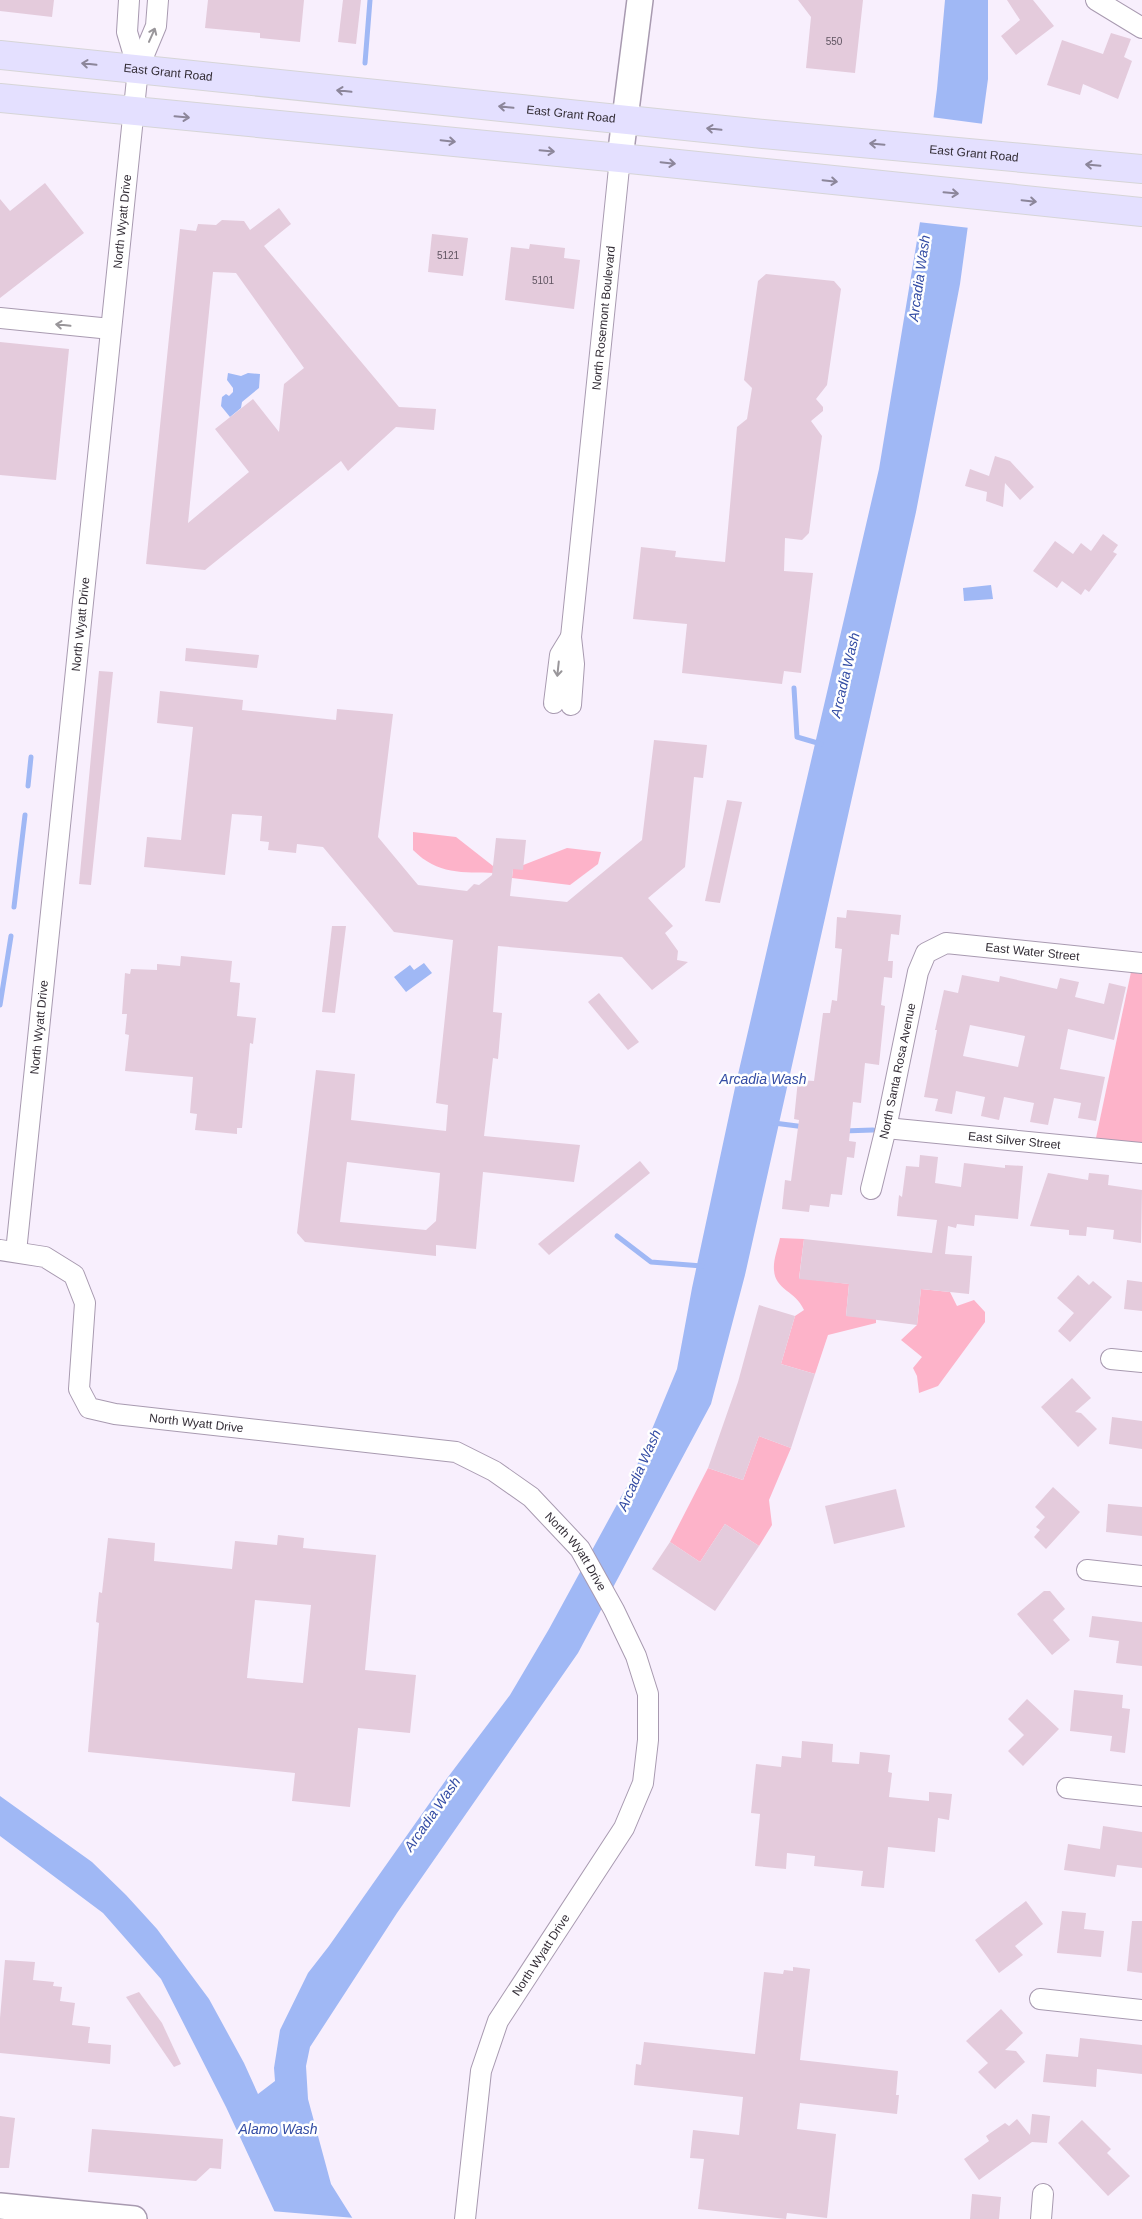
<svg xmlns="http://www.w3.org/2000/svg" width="1142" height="2219" viewBox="0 0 1142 2219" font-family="Arial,sans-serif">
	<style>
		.green { fill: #fdb3c9 }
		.water { fill: #a0b8f5 }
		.pier { fill: #f8effd }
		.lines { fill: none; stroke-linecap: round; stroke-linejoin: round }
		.stream { stroke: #a0b8f5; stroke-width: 5 }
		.building { fill: #e4cbdc; fill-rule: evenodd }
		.minor-casing { stroke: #a89ab0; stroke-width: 22 }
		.tertiary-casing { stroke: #a89ab0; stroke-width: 28 }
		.primary-casing { stroke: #d6d5d7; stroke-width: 30 }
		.minor { stroke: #fff; stroke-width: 20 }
		.tertiary { stroke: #fff; stroke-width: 25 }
		.primary { stroke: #e4e0ff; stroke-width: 28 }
		.oneway { stroke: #99969a }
		.oneway2 { stroke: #8c869a }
		.labels { text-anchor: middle; stroke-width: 5; stroke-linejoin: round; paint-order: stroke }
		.number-label { font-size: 10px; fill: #5f5460 }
		.street-label { font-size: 12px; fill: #332d36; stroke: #fff }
		.water-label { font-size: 14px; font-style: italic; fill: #334ca4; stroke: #fff }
	</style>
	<rect width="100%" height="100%" fill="#f8effd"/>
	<g class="green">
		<path d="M413,832L456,837L493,866L495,873C462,872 438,875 413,850Z"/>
		<polygon points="567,848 601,852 598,864 570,885 512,878 513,869"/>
		<polygon points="1131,972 1142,974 1142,1143 1096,1138"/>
		<path d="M780,1238L804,1239L799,1278L849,1284L846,1316L876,1317V1323L828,1335L815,1374L781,1364L795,1316L804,1310C796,1291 775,1290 774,1270C773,1260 778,1248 780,1238Z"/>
		<polygon points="921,1289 950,1292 957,1306 974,1300 985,1312 985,1322 938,1386 919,1393 917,1376 913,1368 922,1357 901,1340 917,1325"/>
		<polygon points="759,1436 791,1448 769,1500 772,1525 759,1546 725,1524 700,1562 670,1542 708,1468 743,1480"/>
	</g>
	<g class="water">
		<polygon points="945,0 988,0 988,79 960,284 916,512 745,1275 711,1404 578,1653 397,1913 310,2047 306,2066 308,2099 331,2184 353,2219 278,2219 226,2107 161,1979 103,1913 0,1836 0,1796 92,1862 126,1895 157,1929 209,1999 244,2063 258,2094 275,2081 274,2068 280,2030 308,1973 329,1946 448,1777 510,1695 549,1629 633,1475 677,1369 692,1288 736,1083 879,469 922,210 937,89"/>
		<polygon points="228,373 241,376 248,373 260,374 259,388 242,402 241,408 230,417 221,406 222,397 226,394 229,396 233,392 233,388 227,380"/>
		<polygon points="991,585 993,599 964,601 963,588"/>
		<polygon points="424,963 432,973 406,992 394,977 410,965 414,970"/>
	</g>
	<g class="pier">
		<polygon points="931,117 984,124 970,228 918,222"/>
		<polygon points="271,2211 355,2218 355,2219 275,2219"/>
	</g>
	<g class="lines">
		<g class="stream">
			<polyline points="365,63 370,0"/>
			<polyline points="794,688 797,737 821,744"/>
			<polyline points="28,786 31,757"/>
			<polyline points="14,907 25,815"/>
			<polyline points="0,1005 11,936"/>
			<polyline points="774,1123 805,1127"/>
			<polyline points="843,1131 873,1130"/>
			<polyline points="617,1236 651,1262 702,1266"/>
		</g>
	</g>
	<g class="building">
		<polygon points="0,0 54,0 52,17 0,11"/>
		<polygon points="208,0 304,0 300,42 260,38 260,33 205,28"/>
		<polygon points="343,0 361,0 356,44 338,42"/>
		<polygon points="798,0 863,0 855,73 806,68 811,17"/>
		<polygon points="1007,0 1033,0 1054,26 1016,55 1001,36 1020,20"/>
		<polygon points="1111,33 1131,39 1124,57 1132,61 1118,99 1083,84 1080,95 1047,85 1062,40 1103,54"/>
		<polygon points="45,183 84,233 0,298 0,199 10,211"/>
		<path d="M279,208L291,224L264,246L399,407L436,409L434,430L396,427L348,471L341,461L205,570L146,564L180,229L196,231L198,224L216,225L222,220L244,221L250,230ZM213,272L236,273L304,368L284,384L279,432L253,399L215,429L249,472L188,523Z"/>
		<polygon points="432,234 468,238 463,276 428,272"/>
		<polygon points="530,244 565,248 564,258 580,260 574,309 505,300 511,247 529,249"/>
		<polygon points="766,274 834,281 841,289 827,385 816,399 823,407 823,411 811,421 822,436 809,533 802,540 785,538 784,571 813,573 801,673 784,671 782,684 682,673 687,624 633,619 641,547 676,551 675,557 725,562 737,427 747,419 752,388 744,380 758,281"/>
		<polygon points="0,342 69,349 56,480 0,475"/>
		<polygon points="995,456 1010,461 1034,487 1020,500 1005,483 1003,507 986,501 987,492 965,486 970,469 989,476"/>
		<polygon points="1103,534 1118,545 1113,552 1117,554 1089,592 1085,589 1081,595 1062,581 1057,588 1033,571 1055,541 1073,554 1081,543 1091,551"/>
		<polygon points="186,648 259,655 257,668 185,661"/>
		<polygon points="99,671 113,672 91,885 79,884"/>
		<path d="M160,691L243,700L242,710L336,720L337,709L393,714L378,837L418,885L467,891L474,884L479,885L492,875L496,838L526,840L523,870L513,869L510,896L567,902L642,840L654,740L707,745L703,778L694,777L685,867L648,898L673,926L665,933L678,951L677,960L688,962L652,990L622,957L498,946L493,1012L502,1013L498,1059L493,1058L484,1136L580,1145L574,1182L483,1172L476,1249L436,1245V1256L305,1242L297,1233L316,1070L355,1074L351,1120L446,1131L448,1105L436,1103L453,940L394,932L323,847L297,844L296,853L268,850L269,842L260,841L262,816L232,814L225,875L144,867L147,837L181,840L193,727L157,723ZM347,1162L440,1173L436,1221L426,1230L340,1222Z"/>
		<polygon points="727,800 742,802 720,903 705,901"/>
		<polygon points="847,910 901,915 899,935 891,934 888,961 893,961 892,978 884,977 881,1005 885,1006 879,1065 865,1063 861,1103 853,1102 849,1141 856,1142 854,1158 847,1157 842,1195 831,1194 829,1207 810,1205 809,1212 782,1209 785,1180 791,1181 799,1120 794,1119 798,1080 814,1081 823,1013 830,1013 832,1000 837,1001 842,949 835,948 837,917 846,918"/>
		<polygon points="332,926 346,926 335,1013 322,1012"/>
		<polygon points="181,956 232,961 230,982 240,983 237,1016 256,1018 253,1044 250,1043 242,1128 237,1128 237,1134 195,1130 197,1114 190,1113 193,1077 125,1071 129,1035 125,1034 127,1014 122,1014 125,973 130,974 131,969 157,970 157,964 180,966"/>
		<path d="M962,975L999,982L1000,976L1057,989L1060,978L1079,982L1075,997L1104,1004L1109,983L1126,987L1114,1040L1068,1029L1060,1069L1105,1077L1096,1121L1078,1118L1081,1103L1054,1098L1048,1125L1030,1122L1034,1103L1004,1097L999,1120L981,1116L985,1097L956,1091L952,1114L935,1111L938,1099L924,1097L937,1030H935L944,990L958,993ZM970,1025L1025,1036L1018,1067L963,1056Z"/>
		<polygon points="599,993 639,1042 628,1050 588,1002"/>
		<polygon points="920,1155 938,1157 935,1183 961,1187 964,1163 1005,1168 1005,1165 1023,1166 1018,1219 975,1215 974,1226 957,1224 956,1228 948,1226 945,1254 972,1256 969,1294 921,1289 917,1325 846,1316 849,1284 799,1279 804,1239 932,1253 937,1220 897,1216 899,1195 902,1197 906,1166 919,1167"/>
		<polygon points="640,1161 650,1173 549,1255 538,1244"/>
		<polygon points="1048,1173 1088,1180 1089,1173 1109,1175 1108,1185 1142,1190 1141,1243 1113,1239 1114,1230 1087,1227 1086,1236 1069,1235 1069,1230 1030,1226"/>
		<polygon points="1078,1275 1089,1285 1093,1281 1112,1297 1070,1342 1058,1331 1074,1313 1057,1298"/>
		<polygon points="1127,1280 1142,1282 1142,1311 1124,1309"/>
		<polygon points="759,1305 795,1316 781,1364 815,1374 791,1448 759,1436 743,1480 708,1468 738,1382"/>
		<polygon points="1072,1378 1091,1398 1075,1412 1081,1413 1097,1429 1078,1447 1041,1407"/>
		<polygon points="1112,1417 1142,1421 1142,1449 1109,1444"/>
		<polygon points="1053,1487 1080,1512 1046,1549 1034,1537 1040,1530 1036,1527 1045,1517 1035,1507"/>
		<polygon points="896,1489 905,1527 834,1544 825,1506"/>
		<polygon points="1108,1504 1142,1507 1142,1536 1106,1532"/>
		<polygon points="725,1524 759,1546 715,1611 652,1569 670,1542 700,1562"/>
		<path d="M278,1535L304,1538L303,1548L376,1555L365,1670L416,1675L410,1733L358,1728L350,1807L292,1801L295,1773L88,1752L99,1623L96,1622L99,1592L102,1593L108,1538L155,1543L154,1561L232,1569L235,1541L277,1545ZM255,1600L311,1605L303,1683L247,1678Z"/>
		<polygon points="1044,1591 1050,1591 1065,1609 1053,1620 1070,1640 1052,1655 1017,1614"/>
		<polygon points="1092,1616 1142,1622 1142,1666 1116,1663 1119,1641 1089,1637"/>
		<polygon points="1074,1690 1123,1695 1122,1708 1130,1709 1125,1753 1110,1751 1112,1736 1070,1731"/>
		<polygon points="1027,1699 1059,1729 1023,1766 1008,1751 1024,1735 1008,1719"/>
		<polygon points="802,1741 833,1744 832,1762 859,1764 860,1752 890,1755 888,1772 892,1773 889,1797 929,1801 929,1792 952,1794 949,1820 938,1818 935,1852 888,1847 884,1888 861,1886 863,1871 814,1866 815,1856 787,1853 786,1869 755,1866 760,1814 751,1813 756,1764 781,1767 782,1756 801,1758"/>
		<polygon points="1103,1826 1142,1832 1142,1868 1117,1865 1115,1877 1064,1870 1068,1844 1100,1849"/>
		<polygon points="1026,1901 1043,1924 1015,1946 1023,1955 999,1973 975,1940"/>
		<polygon points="1062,1911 1086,1913 1084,1929 1104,1931 1101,1957 1057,1953"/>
		<polygon points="1132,1921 1142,1921 1142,1973 1127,1971"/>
		<polygon points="5,1960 35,1962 33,1980 54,1982 53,1986 62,1987 60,2001 75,2003 72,2025 90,2027 88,2043 111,2045 110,2064 0,2053 0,2018"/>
		<polygon points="793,1967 810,1969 800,2060 898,2071 896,2095 899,2095 897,2114 800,2103 797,2129 836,2134 827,2218 787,2213 786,2219 698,2209 704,2159 690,2158 693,2130 739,2135 743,2097 634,2085 636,2064 641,2065 644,2042 755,2054 764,1972 783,1974 784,1970 793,1971"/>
		<polygon points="139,1992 162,2023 181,2064 174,2067 126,1997"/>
		<polygon points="1001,2009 1023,2033 1005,2050 1016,2051 1025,2062 995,2089 978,2072 988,2063 966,2041"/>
		<polygon points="1080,2038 1142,2045 1142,2074 1097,2069 1096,2087 1043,2082 1046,2054 1078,2057"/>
		<polygon points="1032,2114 1050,2116 1047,2143 1032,2142 979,2180 964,2159 989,2141 986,2136 1005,2123 1009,2126 1017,2119 1030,2135"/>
		<polygon points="0,2116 15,2118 9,2168 0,2168"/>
		<polygon points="1082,2120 1111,2149 1107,2153 1130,2176 1108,2196 1058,2143"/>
		<polygon points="92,2129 223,2139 221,2169 210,2168 196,2181 88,2172"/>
		<polygon points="972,2194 1001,2197 999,2219 970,2219"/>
	</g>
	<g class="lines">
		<defs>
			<g id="minor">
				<polyline points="129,0 127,32 138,69"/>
				<polyline points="1096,0 1142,28"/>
				<polyline points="0,318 111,329"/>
				<polyline points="554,703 560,655 571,637"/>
				<path id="s1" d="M571,705L574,664L571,637L620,158"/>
				<path id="s2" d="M886,1128L1142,1153"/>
				<path id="s3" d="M871,1189L886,1128L918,972L926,953L946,943L1142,963"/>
				<path id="s4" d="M0,1250L45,1257L74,1275L85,1303L79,1389L89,1408L115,1414L456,1452L494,1471L531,1497L580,1549L614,1610L636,1656L648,1694V1740L643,1783L624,1828L498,2021L481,2071L465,2219"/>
				<path id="s5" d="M16,1252L138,69L156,26L158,0"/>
				<polyline points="1111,1359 1142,1362"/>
				<polyline points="1087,1570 1142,1576"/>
				<polyline points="1067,1788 1142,1796"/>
				<polyline points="1040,1999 1142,2010"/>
				<polyline points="1041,2219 1043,2194"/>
			</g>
			<g id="tertiary">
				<polyline points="620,158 640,0"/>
				<polyline points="0,2206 134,2219"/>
			</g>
			<g id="primary">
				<path id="s6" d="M0,55L763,134L1142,169"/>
				<polyline points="0,98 620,158 1142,212"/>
			</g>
		</defs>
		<use href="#minor" class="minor-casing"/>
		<use href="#tertiary" class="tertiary-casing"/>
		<use href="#primary" class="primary-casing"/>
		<use href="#minor" class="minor"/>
		<use href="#tertiary" class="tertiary"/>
		<use href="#primary" class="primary"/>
	</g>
	<defs><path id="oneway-shaft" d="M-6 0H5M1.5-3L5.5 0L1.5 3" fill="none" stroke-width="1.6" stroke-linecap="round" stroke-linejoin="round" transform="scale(1.25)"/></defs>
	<g class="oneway">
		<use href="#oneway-shaft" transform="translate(152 35) rotate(-66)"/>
		<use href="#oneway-shaft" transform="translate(63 325) rotate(-174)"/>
		<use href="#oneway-shaft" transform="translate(558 669) rotate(96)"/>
	</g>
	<g class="oneway2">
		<use href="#oneway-shaft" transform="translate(89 64) rotate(-174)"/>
		<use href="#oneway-shaft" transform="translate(344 91) rotate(-174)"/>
		<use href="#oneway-shaft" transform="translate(506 107) rotate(-174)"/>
		<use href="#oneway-shaft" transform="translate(182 117) rotate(5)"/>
		<use href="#oneway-shaft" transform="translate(714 129) rotate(-174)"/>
		<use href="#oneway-shaft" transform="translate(448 141) rotate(6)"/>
		<use href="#oneway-shaft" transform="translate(877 144) rotate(-175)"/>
		<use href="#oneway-shaft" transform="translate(547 151) rotate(5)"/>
		<use href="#oneway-shaft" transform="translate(668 163) rotate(6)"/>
		<use href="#oneway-shaft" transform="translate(1093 165) rotate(-175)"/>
		<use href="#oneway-shaft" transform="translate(830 181) rotate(6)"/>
		<use href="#oneway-shaft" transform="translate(951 193) rotate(5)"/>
		<use href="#oneway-shaft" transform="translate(1029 201) rotate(6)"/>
	</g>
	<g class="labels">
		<g class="number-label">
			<text x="834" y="45">550</text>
			<text x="448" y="259">5121</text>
			<text x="543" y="284">5101</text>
		</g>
		<g class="street-label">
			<text dy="4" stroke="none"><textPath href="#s6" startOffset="169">East Grant Road</textPath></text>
			<text dy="4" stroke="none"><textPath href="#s6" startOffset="574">East Grant Road</textPath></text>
			<text dy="4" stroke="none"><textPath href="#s6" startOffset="979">East Grant Road</textPath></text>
			<text dy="4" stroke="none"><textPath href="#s5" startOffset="1036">North Wyatt Drive</textPath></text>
			<text dy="4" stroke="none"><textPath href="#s1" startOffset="389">North Rosemont Boulevard</textPath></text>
			<text dy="4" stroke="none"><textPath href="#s5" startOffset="631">North Wyatt Drive</textPath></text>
			<text dy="4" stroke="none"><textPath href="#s3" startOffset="352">East Water Street</textPath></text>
			<text dy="4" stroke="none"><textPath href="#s5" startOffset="226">North Wyatt Drive</textPath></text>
			<text dy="4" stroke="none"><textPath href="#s3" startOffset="121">North Santa Rosa Avenue</textPath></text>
			<text dy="4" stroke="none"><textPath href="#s2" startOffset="129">East Silver Street</textPath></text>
			<text dy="4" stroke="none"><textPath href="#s4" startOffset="326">North Wyatt Drive</textPath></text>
			<text dy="4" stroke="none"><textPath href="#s4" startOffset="746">North Wyatt Drive</textPath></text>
			<text transform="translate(541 1955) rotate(-57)" y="4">North Wyatt Drive</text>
		</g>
		<g class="water-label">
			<text transform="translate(919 278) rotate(-82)" y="5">Arcadia Wash</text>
			<text transform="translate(845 675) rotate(-77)" y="5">Arcadia Wash</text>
			<text x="763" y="1084">Arcadia Wash</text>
			<text transform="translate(639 1470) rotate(-66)" y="5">Arcadia Wash</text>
			<text transform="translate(432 1814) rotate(-55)" y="5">Arcadia Wash</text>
			<text x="278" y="2134">Alamo Wash</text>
		</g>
	</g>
</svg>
